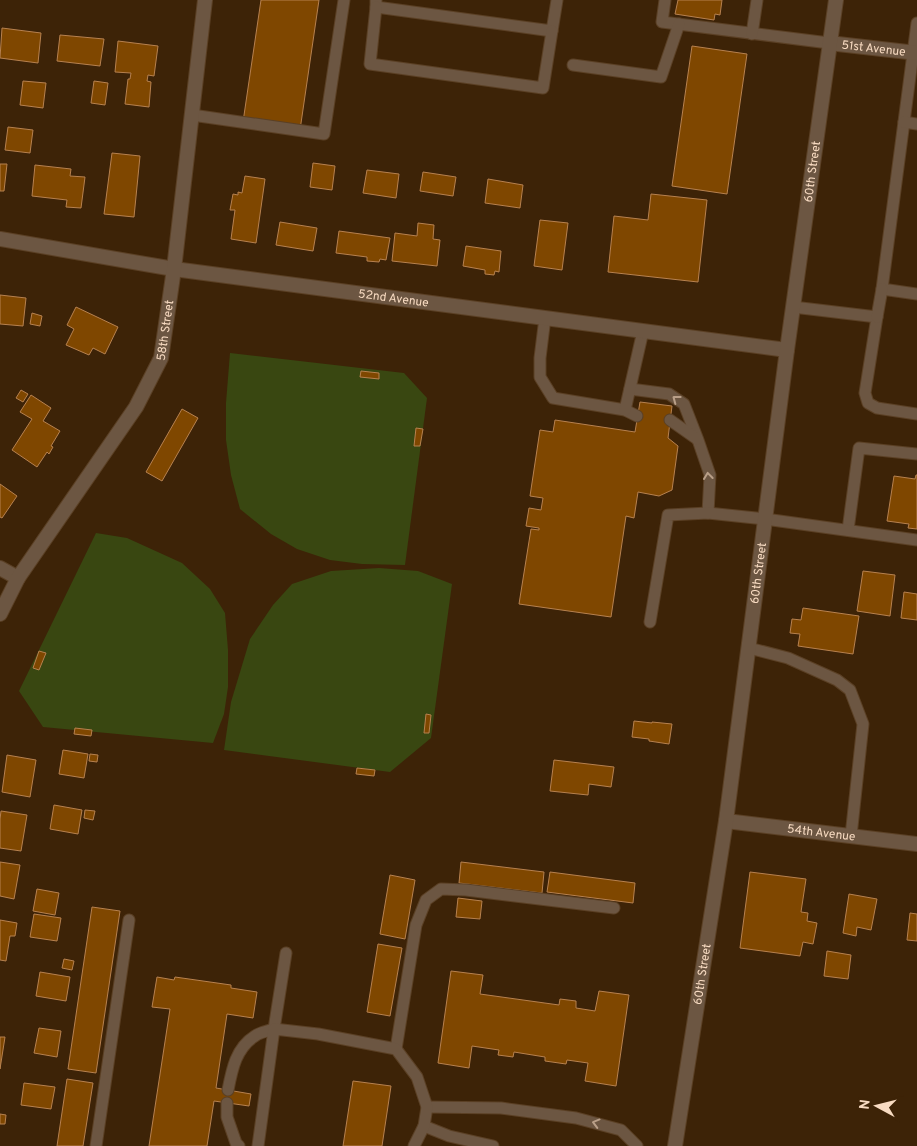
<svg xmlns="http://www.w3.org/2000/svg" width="917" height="1146" viewBox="0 0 917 1146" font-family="Overpass,sans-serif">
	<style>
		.green { fill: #394711 }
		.building { fill: #7f4700; stroke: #b7814f }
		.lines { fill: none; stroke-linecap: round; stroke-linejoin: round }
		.service-casing { stroke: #5b4025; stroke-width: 13 }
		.minor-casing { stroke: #5b4025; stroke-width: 16 }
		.tertiary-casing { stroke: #5b4025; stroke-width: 16 }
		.service { stroke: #6c5642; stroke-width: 11 }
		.minor { stroke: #6c5642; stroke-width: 14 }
		.tertiary { stroke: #6c5642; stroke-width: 14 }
		.oneway { stroke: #b99f88 }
		.labels { text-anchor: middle; stroke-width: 4; stroke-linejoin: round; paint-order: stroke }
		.street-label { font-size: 12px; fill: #f8dbc2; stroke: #3d2307 }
	</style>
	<rect width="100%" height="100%" fill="#3d2307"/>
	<g class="green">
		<polygon points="230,353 404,373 427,398 405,565 362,564 330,560 297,549 271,534 240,509 231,475 226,440 226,403"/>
		<polygon points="96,533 127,538 182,563 210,589 225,613 228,650 228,687 224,714 213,743 43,727 19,691"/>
		<polygon points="379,568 418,571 452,584 431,738 390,772 224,750 231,702 250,639 273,605 292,584 331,571"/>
	</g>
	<g class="building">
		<polygon points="261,0 319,0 300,130 243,122"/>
		<polygon points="678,0 722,0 720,15 715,14 714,20 675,14"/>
		<polygon points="2,28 41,33 38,63 0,58"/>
		<polygon points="60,35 104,39 100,66 57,61"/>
		<polygon points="118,41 158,46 154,76 148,75 147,81 151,82 149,107 125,104 128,79 130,79 131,73 115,72"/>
		<polygon points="692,46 747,54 727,194 672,186"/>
		<polygon points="23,81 46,83 43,108 20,105"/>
		<polygon points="94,81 108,83 105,105 91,103"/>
		<polygon points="8,127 33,130 30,153 5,150"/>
		<polygon points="112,153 140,156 134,217 104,214"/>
		<polygon points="313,163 335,166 332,190 310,187"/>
		<polygon points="0,164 7,164 4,191 0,191"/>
		<polygon points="35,165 71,169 70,176 85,177 81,208 66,207 67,200 32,196"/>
		<polygon points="367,170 399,174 396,198 363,193"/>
		<polygon points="423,172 456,177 453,196 420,191"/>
		<polygon points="245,176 265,179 256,243 231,239 235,210 230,210 233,194 238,195 238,192 242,193"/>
		<polygon points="488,179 523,185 520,208 485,203"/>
		<polygon points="651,194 707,200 698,282 608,272 614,216 648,220"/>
		<polygon points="540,220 568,223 562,270 534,266"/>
		<polygon points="280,222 317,228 313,251 276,245"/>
		<polygon points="418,223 434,225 433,239 440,240 437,266 392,261 395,233 417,236"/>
		<polygon points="339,231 390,238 386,260 380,259 379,262 367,261 367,257 336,253"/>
		<polygon points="466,246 501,251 499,272 495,271 494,275 485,274 485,270 463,266"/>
		<polygon points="0,295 26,298 23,326 0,324"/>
		<polygon points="76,307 118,327 105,354 93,348 89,355 66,345 74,329 67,325"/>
		<polygon points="32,313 42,316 40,326 30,324"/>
		<polygon points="361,371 379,373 379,379 360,377"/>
		<polygon points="21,390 28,394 23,402 16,398"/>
		<polygon points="31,395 51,408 43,421 60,431 51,446 53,447 49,454 47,452 37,467 12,450 32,419 20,412"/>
		<polygon points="640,402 672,406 668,438 678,446 672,490 659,496 638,492 634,518 626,516 611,617 519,604 531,529 539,530 539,528 526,526 529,508 541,510 543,498 530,496 540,430 553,432 555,420 635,432"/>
		<polygon points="182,409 198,418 162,481 146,472"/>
		<polygon points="416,428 423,429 420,446 414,446"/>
		<polygon points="916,475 917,475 917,529 908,528 909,524 887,521 894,476 915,479"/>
		<polygon points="0,484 17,496 2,518 0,517"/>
		<polygon points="863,571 895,575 890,616 857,611"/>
		<polygon points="904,592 917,594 917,620 901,618"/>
		<polygon points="803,608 859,616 853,654 798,646 800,634 790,633 792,619 801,620"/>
		<polygon points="39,651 46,653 39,670 33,668"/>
		<polygon points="426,714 431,715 429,733 424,733"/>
		<polygon points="634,721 652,723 652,722 672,724 669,744 649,741 649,739 632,737"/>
		<polygon points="75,728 92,730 91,736 74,734"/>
		<polygon points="63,750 88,754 84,778 59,774"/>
		<polygon points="90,754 98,755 97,762 89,761"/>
		<polygon points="7,755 36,760 30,797 2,792"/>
		<polygon points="554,760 614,767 611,787 589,784 588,795 550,791"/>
		<polygon points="357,768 375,770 374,776 356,774"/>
		<polygon points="54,805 82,810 78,834 50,829"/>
		<polygon points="85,810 95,811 93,820 84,818"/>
		<polygon points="1,811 27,815 21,851 0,848 0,819"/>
		<polygon points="0,862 20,865 14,899 0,896"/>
		<polygon points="461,862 544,872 542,893 459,883"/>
		<polygon points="550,872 635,883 633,903 547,892"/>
		<polygon points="750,872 806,879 801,912 808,913 807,921 817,923 813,944 803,942 800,956 740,948"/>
		<polygon points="390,875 415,880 405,939 380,934"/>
		<polygon points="37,889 59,893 55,915 33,911"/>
		<polygon points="849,894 877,899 871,930 857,927 856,936 843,933"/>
		<polygon points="458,898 482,901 480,919 456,917"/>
		<polygon points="92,907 120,911 96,1073 68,1069"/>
		<polygon points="910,913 917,914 917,941 907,940"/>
		<polygon points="34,914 61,918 57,941 30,937"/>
		<polygon points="0,920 17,923 15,936 10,936 6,961 0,960"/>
		<polygon points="378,944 402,948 390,1016 367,1012"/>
		<polygon points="827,951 851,955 848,979 824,976"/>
		<polygon points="64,959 74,961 72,970 62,968"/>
		<polygon points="451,971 483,975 480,994 559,1005 560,999 576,1001 576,1008 595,1011 599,991 629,995 616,1086 585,1081 588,1063 567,1060 566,1064 545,1061 545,1057 514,1052 513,1057 498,1055 499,1050 472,1046 469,1068 438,1063"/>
		<polygon points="40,972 70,977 66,1001 36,996"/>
		<polygon points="157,977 174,980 175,977 231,985 231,988 257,992 253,1018 227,1014 216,1088 251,1094 249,1106 214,1101 207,1146 149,1146 170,1009 152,1007"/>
		<polygon points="39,1028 61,1031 57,1057 34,1053"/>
		<polygon points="0,1037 5,1037 0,1069"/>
		<polygon points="67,1079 93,1083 83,1146 57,1146"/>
		<polygon points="353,1081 391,1086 382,1146 343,1146"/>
		<polygon points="24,1083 55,1087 51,1109 21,1105"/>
		<polygon points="0,1114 6,1115 5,1124 0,1124"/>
	</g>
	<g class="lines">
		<defs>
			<g id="service">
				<polyline points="376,0 376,7 552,31 557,0"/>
				<polyline points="665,0 662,22 829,43"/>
				<polyline points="376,7 370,64 543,88 552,31"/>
				<polyline points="917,23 882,289 917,294"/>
				<polyline points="752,34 757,0"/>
				<polyline points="573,65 661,77 679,24"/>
				<polyline points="192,115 324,134 344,0"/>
				<polyline points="904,122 917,124"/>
				<polyline points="793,307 877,317 865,393 868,403 877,408 917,414"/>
				<polyline points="877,317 882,289"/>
				<polyline points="545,318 540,358 540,377 553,398 625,410 637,416"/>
				<polyline points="630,389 669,394 684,404 698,440 710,475 708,513"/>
				<polyline points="625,410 643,331"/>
				<polyline points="670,420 697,439"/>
				<polyline points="848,530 859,448 917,454"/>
				<polyline points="650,622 668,515 708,513 765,519 917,540"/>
				<polyline points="749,648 788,658 837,680 850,690 863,724 851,836"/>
				<polyline points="396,1049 416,925 426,900 441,889 466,890 614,908"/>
				<path d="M228,1090C232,1069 236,1048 255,1036C260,1032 268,1031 274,1029L286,953"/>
				<polyline points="227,1103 227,1117 236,1143 239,1146"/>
				<polyline points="427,1107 501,1108 576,1118 621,1130 637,1146"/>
				<polyline points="424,1126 449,1136 493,1146"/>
				<polyline points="96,1146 129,920"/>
				<polyline points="258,1146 274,1029 318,1034 396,1049 417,1077 427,1107 424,1126 414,1146"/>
			</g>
			<g id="minor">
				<path id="s1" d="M0,239L174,269L787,350"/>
				<polyline points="0,568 18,578"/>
				<path id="s2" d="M0,614L18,578L136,407L161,358L174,269L205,0"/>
				<path id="s3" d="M726,821L917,844"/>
			</g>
			<g id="tertiary">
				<path id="s4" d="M829,43L917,53"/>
				<path id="s5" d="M675,1146L726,821L787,350L836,0"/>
			</g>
		</defs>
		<use href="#service" class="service-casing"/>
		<use href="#minor" class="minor-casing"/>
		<use href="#tertiary" class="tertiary-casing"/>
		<use href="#service" class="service"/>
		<use href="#minor" class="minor"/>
		<use href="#tertiary" class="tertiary"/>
	</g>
	<defs><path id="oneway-chevron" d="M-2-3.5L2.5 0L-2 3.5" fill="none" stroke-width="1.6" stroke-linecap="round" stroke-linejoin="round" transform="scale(1.25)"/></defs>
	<g class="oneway">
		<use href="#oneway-chevron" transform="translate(676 399) rotate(-143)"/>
		<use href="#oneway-chevron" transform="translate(708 476) rotate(-97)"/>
		<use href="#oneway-chevron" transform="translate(596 1123) rotate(-165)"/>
	</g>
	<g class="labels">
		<g class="street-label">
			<text dy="4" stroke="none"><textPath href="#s4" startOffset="45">51st Avenue</textPath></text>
			<text dy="4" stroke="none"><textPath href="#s5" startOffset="984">60th Street</textPath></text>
			<text dy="4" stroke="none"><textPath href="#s1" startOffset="398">52nd Avenue</textPath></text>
			<text dy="4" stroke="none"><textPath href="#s2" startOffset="331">58th Street</textPath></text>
			<text dy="4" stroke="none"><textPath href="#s5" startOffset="579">60th Street</textPath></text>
			<text dy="4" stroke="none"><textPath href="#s3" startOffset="96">54th Avenue</textPath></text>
			<text dy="4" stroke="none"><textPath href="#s5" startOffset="174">60th Street</textPath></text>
		</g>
	</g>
	<g transform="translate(877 1106) rotate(277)" stroke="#3d2307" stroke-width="4" paint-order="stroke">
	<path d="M0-4L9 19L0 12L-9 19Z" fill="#f8dbc2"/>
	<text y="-8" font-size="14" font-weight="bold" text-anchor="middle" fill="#f8dbc2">N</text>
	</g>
</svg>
